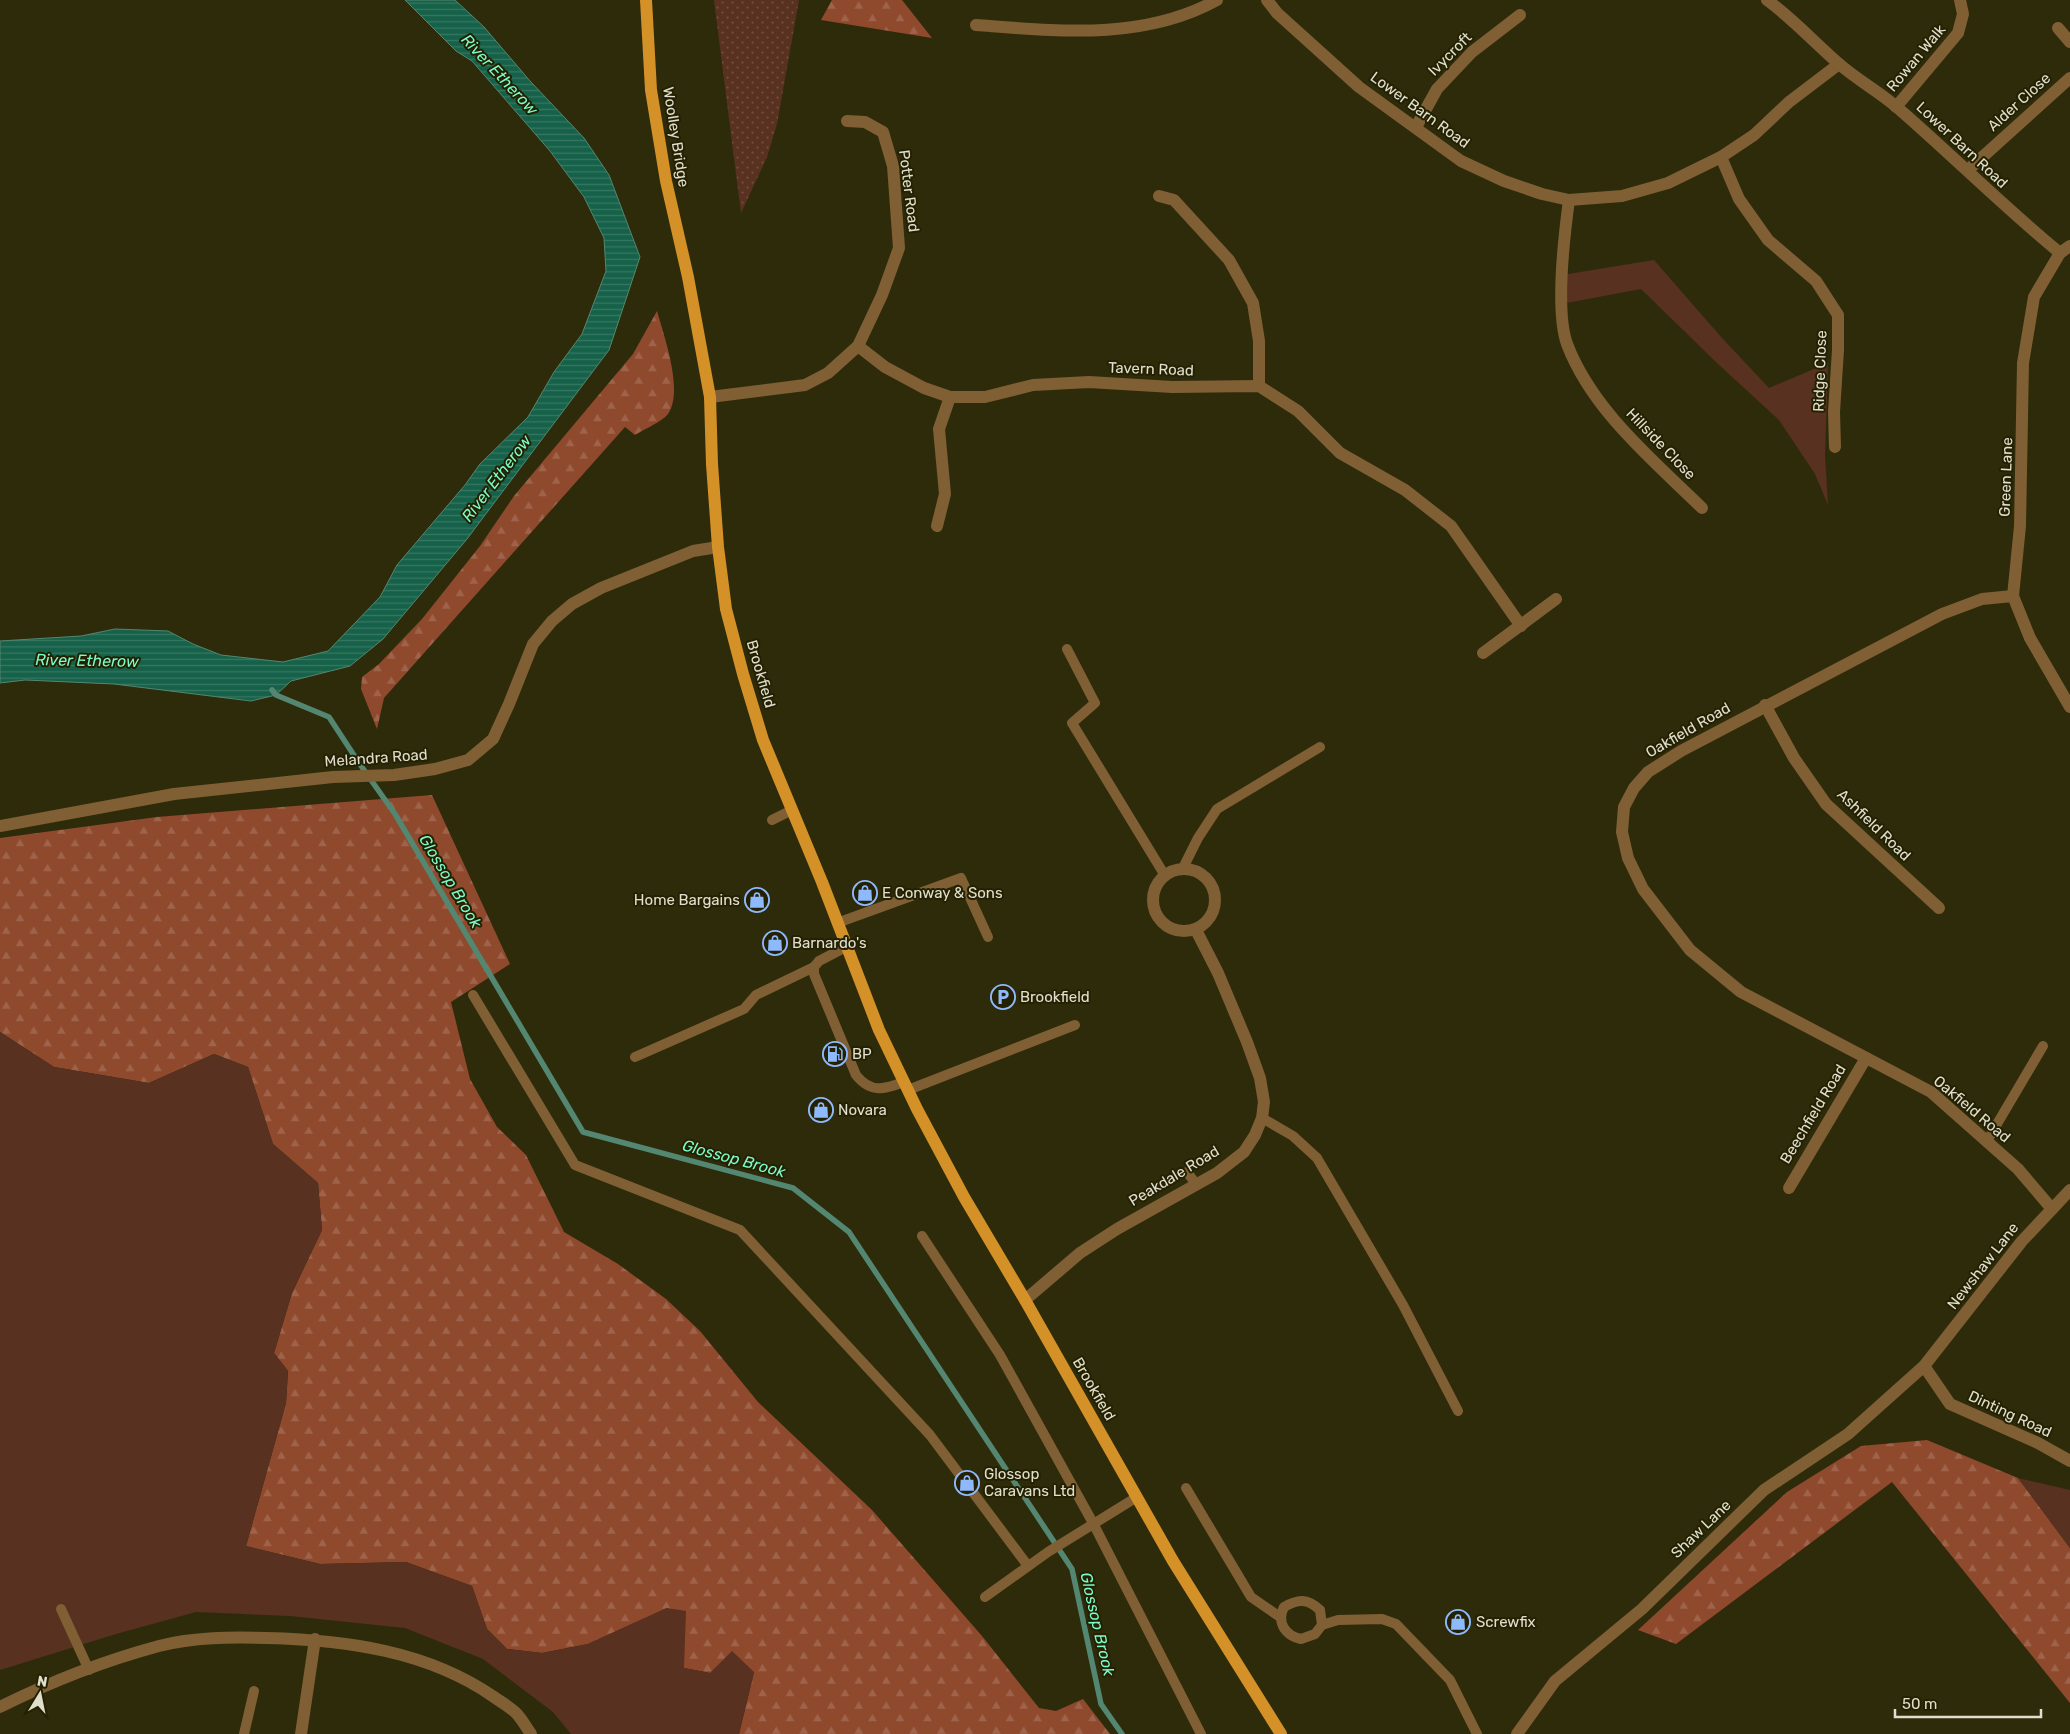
<svg xmlns="http://www.w3.org/2000/svg" width="2070" height="1734" viewBox="0 0 2070 1734" font-family="Rubik,sans-serif">
	<style>
		.grass { fill: url(#grass-dots) }
		.forest { fill: url(#forest-firs) }
		.park { fill: #593121 }
		.water { fill: url(#water-rules); stroke: #538771 }
		.lines { fill: none; stroke-linecap: round; stroke-linejoin: round }
		.stream { stroke: #538771; stroke-width: 5.5 }
		.service { stroke: #7f5f33; stroke-width: 10 }
		.minor { stroke: #7f5f33; stroke-width: 12 }
		.tertiary { stroke: #7f5f33; stroke-width: 12 }
		.primary { stroke: #d49127; stroke-width: 12 }
		.labels { text-anchor: middle; stroke-width: 4; stroke-linejoin: round; paint-order: stroke }
		.street-label { font-size: 15px; fill: #e0dfcd; stroke: #242102 }
		.poi-label { font-size: 15px; fill: #e0dfcd; stroke: #242102; text-anchor: start }
		.water-label { font-size: 16px; font-style: italic; fill: #7cfbcb; stroke: #242102 }
	</style>
	<defs>
		<pattern id="grass-dots" width="8" height="8" patternUnits="userSpaceOnUse" patternTransform="scale(1.25)"><rect width="8" height="8" fill="#593121"/><path d="M2 2h.1M6 6h.1" fill="none" stroke="#714e40" stroke-width="1.8" stroke-linecap="round"/></pattern>
		<pattern id="forest-firs" width="22" height="20" patternUnits="userSpaceOnUse" patternTransform="scale(1.25)"><rect width="22" height="20" fill="#8f492d"/><path d="M5 1l3.5 6h-7zM16 11l3.5 6h-7z" fill="#9e634a"/></pattern>
		<pattern id="water-rules" width="6" height="5" patternUnits="userSpaceOnUse" patternTransform="scale(1.25)"><rect width="6" height="5" fill="#166149"/><path d="M0 2.5h6" fill="none" stroke="#387762"/></pattern>
	</defs>
	<rect width="100%" height="100%" fill="#2e2b0b"/>
	<polygon class="grass" points="714,0 799,0 777,124 767,157 741,213"/>
	<g class="forest">
		<polygon points="832,0 902,0 932,38 821,20"/>
		<path d="M657,311C664,336 684,391 668,414C663,421 643,430 635,435L625,427L384,698L377,729L361,689L362,677L379,664L422,619L480,546L514,496L633,354Z"/>
		<polygon points="432,795 510,964 451,1002 470,1079 497,1127 526,1155 564,1232 618,1264 666,1299 700,1331 758,1402 872,1510 982,1636 1039,1708 1056,1711 1083,1699 1110,1734 739,1734 754,1672 710,1673 684,1668 667,1608 588,1644 542,1653 507,1649 487,1629 472,1586 406,1562 320,1564 246,1546 286,1403 288,1371 274,1353 292,1293 322,1230 318,1183 273,1144 248,1067 214,1054 149,1083 54,1067 0,1032 0,838 157,817"/>
		<polygon points="1927,1440 2018,1478 2070,1548 2070,1703 1892,1482 1676,1644 1638,1630 1787,1492 1861,1446"/>
	</g>
	<g class="park">
		<polygon points="1654,260 1722,338 1769,388 1828,363 1825,455 1828,505 1815,474 1779,420 1717,363 1641,289 1561,304 1562,275"/>
		<polygon points="0,1032 54,1067 149,1083 214,1054 248,1067 273,1144 318,1183 322,1230 292,1293 274,1353 288,1371 286,1403 246,1546 320,1564 406,1562 472,1586 487,1629 507,1649 542,1653 588,1644 667,1608 686,1611 684,1668 710,1673 732,1651 754,1672 739,1734 571,1734 553,1712 483,1659 405,1628 290,1616 196,1612 116,1634 0,1670"/>
		<polygon points="2018,1478 2070,1490 2070,1548"/>
	</g>
	<polygon class="water" points="405,0 455,0 484,27 530,81 584,138 609,175 640,257 609,350 467,539 383,639 350,666 291,681 276,695 251,701 114,684 25,680 0,683 0,641 81,636 115,629 168,631 193,644 221,655 283,662 328,651 380,597 397,565 465,485 480,464 528,417 554,372 582,334 606,271 604,238 584,197 550,151 472,61 456,51"/>
	<g class="lines">
		<polyline class="stream" points="272,690 276,695 329,717 359,763 395,814 583,1132 793,1188 849,1232 1072,1569 1101,1704 1122,1734"/>
		<g class="service">
			<polyline points="1067,649 1095,703 1072,723 1164,874"/>
			<polyline points="772,820 792,810"/>
			<polyline points="1183,868 1198,838 1217,809 1320,747"/>
			<polyline points="837,923 961,878 988,937"/>
			<path d="M846,947L819,961L814,967V974L856,1075C871,1094 885,1089 904,1082"/>
			<polyline points="473,995 575,1165 740,1230 930,1435 1028,1566"/>
			<polyline points="635,1057 744,1009 756,995 814,967"/>
			<polyline points="908,1090 1075,1025"/>
			<polyline points="1262,1118 1293,1136 1317,1158 1403,1305 1458,1411"/>
			<polyline points="1987,1141 2043,1046"/>
			<polyline points="1187,1172 1196,1184"/>
			<polyline points="922,1236 1000,1355 1093,1523 1201,1734"/>
			<polyline points="1186,1488 1251,1597 1280,1617"/>
			<polyline points="985,1597 1048,1552 1137,1497"/>
			<polyline points="61,1609 89,1670"/>
			<path d="M1322,1625L1320,1610C1307,1598 1298,1599 1284,1607C1276,1623 1286,1636 1301,1639L1315,1634L1322,1625L1338,1620L1382,1619L1396,1624L1450,1680L1477,1734"/>
			<polyline points="244,1734 254,1691"/>
		</g>
		<g class="minor">
			<polyline points="1267,0 1277,13 1359,87 1461,161 1504,181 1542,194 1569,200 1622,196 1668,183 1721,157 1754,135 1789,102 1839,64"/>
			<path d="M1767,0C1793,19 1814,42 1838,63C1857,80 1880,92 1899,109C1953,156 2004,207 2060,253"/>
			<path d="M976,25C1057,31 1143,41 1217,0"/>
			<polyline points="2058,28 2070,42"/>
			<polyline points="1896,107 1958,33 1963,14 1960,0"/>
			<polyline points="1416,127 1437,89 1472,52 1520,15"/>
			<polyline points="1721,157 1739,199 1768,240 1816,281 1838,315 1838,350 1834,412 1835,447"/>
			<polyline points="1968,170 2070,78"/>
			<polyline points="1159,196 1174,200 1229,260 1253,303 1259,341 1259,386"/>
			<path d="M1569,200C1564,237 1555,310 1567,344C1592,410 1653,460 1702,508"/>
			<polyline points="2070,246 2060,253 2034,297 2023,363 2020,526 2013,596 2030,638 2070,707"/>
			<polyline points="858,346 885,367 924,388 950,397 985,397 1033,385 1089,382 1172,387 1259,386 1298,411 1340,453 1405,490 1451,526 1521,626"/>
			<polyline points="710,397 805,385 828,373 858,346 882,295 899,248 893,166 883,132 865,122 847,121"/>
			<polyline points="937,526 945,494 939,429 950,397"/>
			<polyline points="2013,596 1982,599 1942,614 1681,751 1648,772 1634,788 1624,807 1622,832 1628,858 1643,889 1690,950 1741,992 1931,1092 2018,1169 2052,1209"/>
			<polyline points="1483,653 1556,599"/>
			<polyline points="1765,705 1794,758 1826,804 1939,908"/>
			<polyline points="0,826 174,794 333,777 394,775 435,769 468,760 493,739 509,704 533,644 552,621 572,604 601,588 693,551 718,547"/>
			<circle cx="1184" cy="900" r="31"/>
			<polyline points="1789,1188 1866,1058"/>
			<polyline points="1025,1300 1080,1253 1117,1229 1217,1173 1244,1152 1255,1135 1262,1118 1264,1102 1260,1078 1247,1042 1218,973 1196,930"/>
			<polyline points="1924,1366 2022,1241 2070,1190"/>
			<path d="M0,1707C48,1683 107,1660 159,1646C194,1637 231,1637 267,1638C346,1640 428,1651 494,1697C501,1702 510,1707 516,1713C522,1719 526,1727 531,1734"/>
			<polyline points="301,1734 315,1639"/>
		</g>
		<polyline class="tertiary" points="1517,1734 1555,1681 1642,1609 1764,1490 1848,1434 1924,1366 1950,1404 2038,1443 2070,1461"/>
		<polyline class="primary" points="646,0 651,90 666,181 688,277 710,397 712,464 718,547 726,609 743,674 763,740 822,882 879,1030 917,1109 964,1197 1025,1300 1173,1561 1281,1734"/>
	</g>
	<defs>
		<symbol id="shop-ring" viewBox="-11 -11 22 22"><circle r="9.5" fill="#242102" stroke="#8eb9fd" stroke-width="1.5"/><path d="M-5-2.5h2.3a2.7 3.5 0 0 1 5.4 0H5L5.5 6h-11ZM-1.5-2.5h3a1.5 2.3 0 0 0-3 0Z" fill="#8eb9fd"/></symbol>
		<symbol id="parking-ring" viewBox="-11 -11 22 22"><circle r="9.5" fill="#242102" stroke="#8eb9fd" stroke-width="1.5"/><path d="M-3.5-5.5H1a3.5 3.5 0 0 1 0 7H-1V5.5H-3.5ZM-1-3.4V-.6H.8a1.4 1.4 0 0 0 0-2.8Z" fill="#8eb9fd"/></symbol>
		<symbol id="fuel-ring" viewBox="-11 -11 22 22"><circle r="9.5" fill="#242102" stroke="#8eb9fd" stroke-width="1.5"/><path d="M-5.5-6h7V0h2V4h1.3V-2.5L3-4.5l.8-.8L6-3V5H2.5V1h-1V6h-7ZM-4.2-4.7v3.2H.2V-4.7Z" fill="#8eb9fd"/></symbol>
	</defs>
	<g fill-rule="evenodd">
		<use href="#shop-ring" x="851" y="879" width="28" height="28"/>
		<use href="#shop-ring" x="743" y="886" width="28" height="28"/>
		<use href="#shop-ring" x="761" y="929" width="28" height="28"/>
		<use href="#parking-ring" x="989" y="983" width="28" height="28"/>
		<use href="#fuel-ring" x="821" y="1040" width="28" height="28"/>
		<use href="#shop-ring" x="807" y="1096" width="28" height="28"/>
		<use href="#shop-ring" x="953" y="1469" width="28" height="28"/>
		<use href="#shop-ring" x="1444" y="1608" width="28" height="28"/>
	</g>
	<g class="labels">
		<g class="street-label">
			<text transform="translate(1450 54) rotate(-45)" y="5">Ivycroft</text>
			<text transform="translate(1916 58) rotate(-50)" y="5">Rowan Walk</text>
			<text transform="translate(2019 102) rotate(-42)" y="5">Alder Close</text>
			<text transform="translate(1420 110) rotate(36)" y="5">Lower Barn Road</text>
			<text transform="translate(676 137) rotate(81)" y="5">Woolley Bridge</text>
			<text transform="translate(1962 145) rotate(43)" y="5">Lower Barn Road</text>
			<text transform="translate(909 191) rotate(83)" y="5">Potter Road</text>
			<text transform="translate(1151 369) rotate(2)" y="5">Tavern Road</text>
			<text transform="translate(1820 371) rotate(-88)" y="5">Ridge Close</text>
			<text transform="translate(1661 444) rotate(46)" y="5">Hillside Close</text>
			<text transform="translate(2006 477) rotate(-88)" y="5">Green Lane</text>
			<text transform="translate(761 674) rotate(74)" y="5">Brookfield</text>
			<text transform="translate(1688 730) rotate(-30)" y="5">Oakfield Road</text>
			<text transform="translate(376 758) rotate(-4)" y="5">Melandra Road</text>
			<text transform="translate(1874 825) rotate(44)" y="5">Ashfield Road</text>
			<text transform="translate(1972 1109) rotate(40)" y="5">Oakfield Road</text>
			<text transform="translate(1813 1114) rotate(-59)" y="5">Beechfield Road</text>
			<text transform="translate(1174 1176) rotate(-31)" y="5">Peakdale Road</text>
			<text transform="translate(1983 1266) rotate(-52)" y="5">Newshaw Lane</text>
			<text transform="translate(1094 1389) rotate(60)" y="5">Brookfield</text>
			<text transform="translate(2010 1414) rotate(25)" y="5">Dinting Road</text>
			<text transform="translate(1701 1529) rotate(-44)" y="5">Shaw Lane</text>
		</g>
		<g class="poi-label">
			<text x="882" y="898">E Conway &amp; Sons</text>
			<text x="740" y="905" text-anchor="end">Home Bargains</text>
			<text x="792" y="948">Barnardo's</text>
			<text x="1020" y="1002">Brookfield</text>
			<text x="852" y="1059">BP</text>
			<text x="838" y="1115">Novara</text>
			<text x="984" y="1479">Glossop<tspan x="984" dy="17">Caravans Ltd</tspan></text>
			<text x="1476" y="1627">Screwfix</text>
		</g>
		<g class="water-label">
			<text transform="translate(500 74) rotate(47)" y="6">River Etherow</text>
			<text transform="translate(496 478) rotate(-53)" y="6">River Etherow</text>
			<text transform="translate(87 660) rotate(1)" y="6">River Etherow</text>
			<text transform="translate(451 881) rotate(59)" y="6">Glossop Brook</text>
			<text transform="translate(734 1158) rotate(15)" y="6">Glossop Brook</text>
			<text transform="translate(1098 1624) rotate(77)" y="6">Glossop Brook</text>
		</g>
	</g>
	<g transform="translate(40 1694) rotate(10)" stroke="#242102" stroke-width="4" paint-order="stroke">
	<path d="M0-4L9 19L0 12L-9 19Z" fill="#e0dfcd"/>
	<text y="-8" font-size="14" font-weight="bold" text-anchor="middle" fill="#e0dfcd">N</text>
	</g>
	<path d="M1895 1709v8h146v-8" fill="none" stroke="#e0dfcd" stroke-width="2.5"/>
	<text x="1902" y="1709" font-size="15" fill="#e0dfcd" stroke="#242102" stroke-width="4" paint-order="stroke">50 m</text>
</svg>
